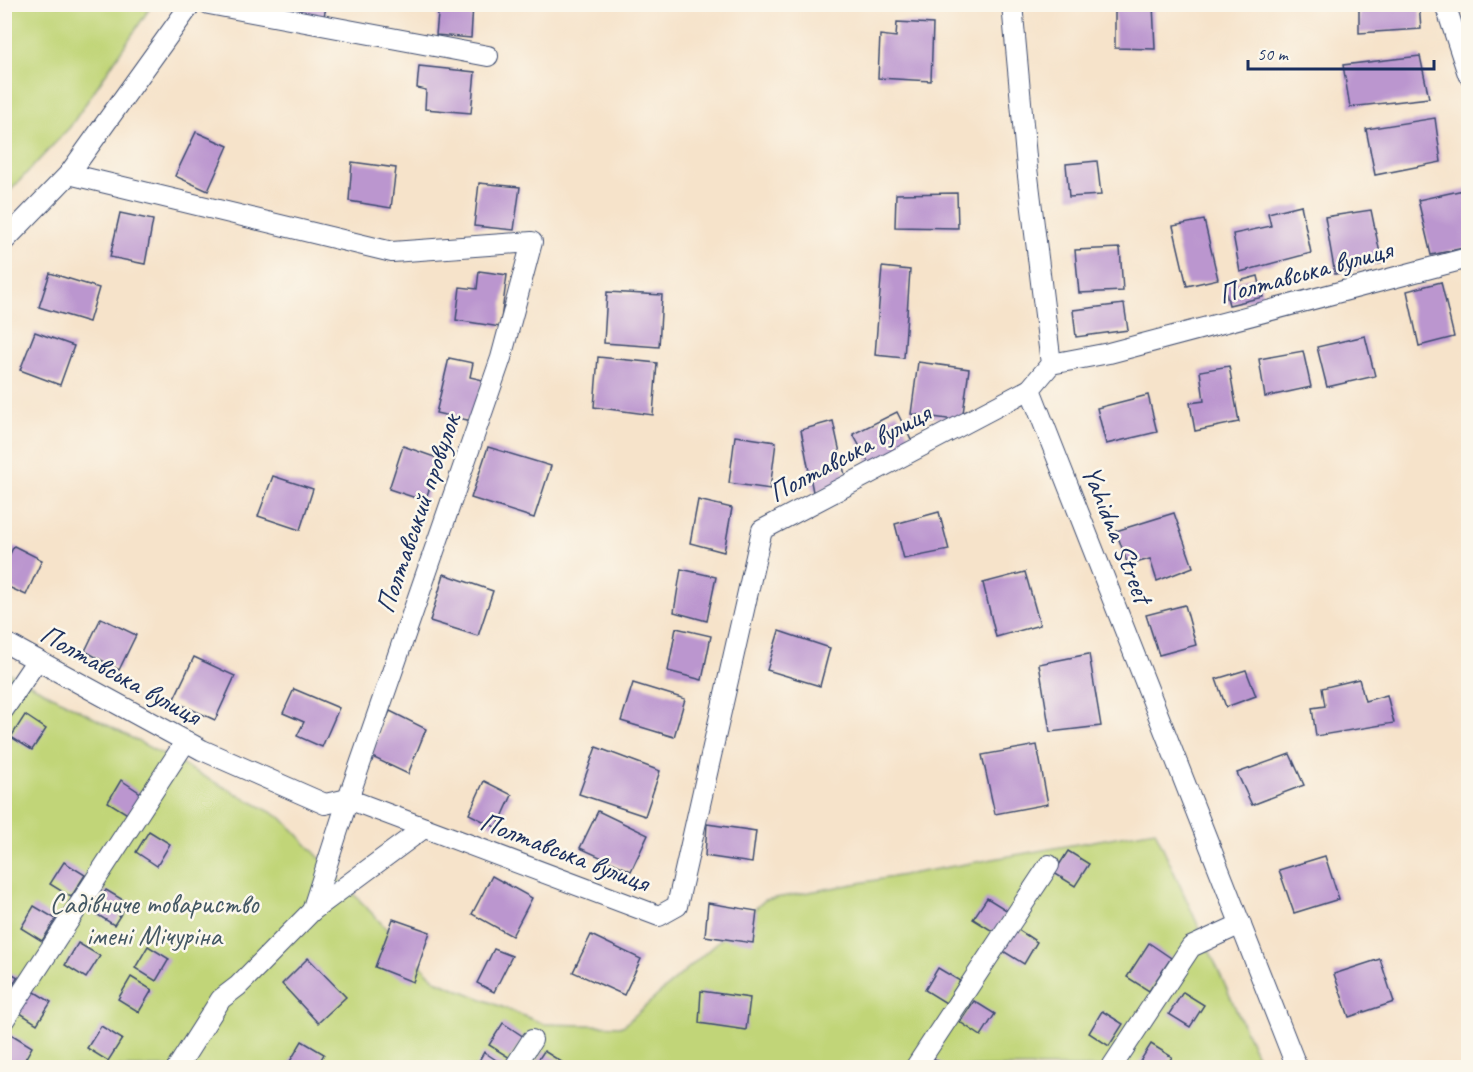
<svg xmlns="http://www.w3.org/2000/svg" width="1473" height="1072" viewBox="0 0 1473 1072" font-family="Caveat,sans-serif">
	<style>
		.green { fill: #c1d578; stroke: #6e826b; stroke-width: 1.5 }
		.building { fill: #bb96cf }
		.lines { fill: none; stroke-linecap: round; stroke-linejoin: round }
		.street-casing { stroke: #3c4a6e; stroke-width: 22 }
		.street { stroke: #fff; stroke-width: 20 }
		.labels { text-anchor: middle; stroke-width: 5; stroke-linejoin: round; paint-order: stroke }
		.street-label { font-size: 28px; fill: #1b2f5e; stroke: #fbf7ec }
		.park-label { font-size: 28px; fill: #445864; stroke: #fbf7ec }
	</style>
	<rect width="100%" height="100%" fill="#fbf7ec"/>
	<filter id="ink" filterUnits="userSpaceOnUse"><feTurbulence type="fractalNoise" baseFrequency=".0167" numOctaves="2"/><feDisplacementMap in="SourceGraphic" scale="12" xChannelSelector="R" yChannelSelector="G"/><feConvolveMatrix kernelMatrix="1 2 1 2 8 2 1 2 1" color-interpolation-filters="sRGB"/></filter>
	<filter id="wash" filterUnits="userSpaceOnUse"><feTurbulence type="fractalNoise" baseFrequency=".008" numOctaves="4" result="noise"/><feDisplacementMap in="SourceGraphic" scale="24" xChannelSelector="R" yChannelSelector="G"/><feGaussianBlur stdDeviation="1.35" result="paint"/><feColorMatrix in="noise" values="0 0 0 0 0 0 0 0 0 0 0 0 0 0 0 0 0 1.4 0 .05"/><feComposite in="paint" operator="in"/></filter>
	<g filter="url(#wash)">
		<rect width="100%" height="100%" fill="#f6e3ca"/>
		<g class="green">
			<polygon points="5,4 152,5 70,127 5,196"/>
			<polygon points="4,670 282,818 435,980 544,1024 623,1026 765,900 1155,830 1262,1067 5,1067"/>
		</g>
		<g id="blocks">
			<g class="building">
				<polygon points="277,4 327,4 323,20 276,9"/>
				<polygon points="439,4 473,4 471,38 436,35"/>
				<polygon points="1115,4 1153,4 1155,49 1115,48"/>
				<polygon points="1359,4 1419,4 1421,29 1359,33"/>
				<polygon points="897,22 933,24 931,81 878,78 880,35 896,37"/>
				<polygon points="1420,56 1429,98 1350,107 1343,65"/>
				<polygon points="419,66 475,72 471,113 425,109 426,90 417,88"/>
				<polygon points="1435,118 1441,162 1375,175 1366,129"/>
				<polygon points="196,132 228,146 208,191 175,176"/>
				<polygon points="1097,161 1101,195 1069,197 1066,164"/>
				<polygon points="352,162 396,168 391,208 349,201"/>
				<polygon points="479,183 520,187 514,230 474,226"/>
				<polygon points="1468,189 1468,247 1431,255 1418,200"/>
				<polygon points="957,193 958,228 895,227 896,194"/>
				<polygon points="1301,205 1311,253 1240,272 1233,234 1271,226 1268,213"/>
				<polygon points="1371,210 1382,263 1335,274 1325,217"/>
				<polygon points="120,213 153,220 145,264 110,257"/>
				<polygon points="1204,220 1218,279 1187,286 1173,226"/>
				<polygon points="1120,248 1123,291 1079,293 1075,250"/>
				<polygon points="882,267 910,270 904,358 875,355"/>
				<polygon points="479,271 507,275 500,327 456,320 460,287 477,289"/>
				<polygon points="50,273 99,288 89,322 39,307"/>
				<polygon points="1258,276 1263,297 1229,305 1224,285"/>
				<polygon points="1441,282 1454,337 1419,346 1407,291"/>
				<polygon points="607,292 662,295 659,347 604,343"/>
				<polygon points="1124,304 1128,330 1076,337 1073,310"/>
				<polygon points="35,332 74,346 60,385 20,370"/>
				<polygon points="1365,336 1375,376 1327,387 1317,347"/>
				<polygon points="1303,351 1311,387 1265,397 1259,359"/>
				<polygon points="598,357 657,363 653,415 594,407"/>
				<polygon points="449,358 473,363 470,377 483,380 472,421 436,413"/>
				<polygon points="918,362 969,369 962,421 911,414"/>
				<polygon points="1229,366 1239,422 1195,431 1190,403 1204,401 1200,371"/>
				<polygon points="1148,395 1157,432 1106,444 1097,408"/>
				<polygon points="897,412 912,442 870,465 853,434"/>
				<polygon points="833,421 846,480 813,492 801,430"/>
				<polygon points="735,436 776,442 770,489 729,483"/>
				<polygon points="403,446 440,459 425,501 389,489"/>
				<polygon points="488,447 551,466 534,518 471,498"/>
				<polygon points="273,476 313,489 300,530 258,516"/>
				<polygon points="698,500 732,508 724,552 690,543"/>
				<polygon points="939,512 949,550 904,559 895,524"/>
				<polygon points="1174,513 1193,567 1157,581 1150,559 1128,565 1116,531"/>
				<polygon points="14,546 42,560 26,595 4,585 4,566"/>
				<polygon points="681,569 716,577 707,621 674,612"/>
				<polygon points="1025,572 1040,625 996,637 983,583"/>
				<polygon points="444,574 493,591 478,636 430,621"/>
				<polygon points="1185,605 1196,645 1159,655 1146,615"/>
				<polygon points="101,618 136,635 119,670 85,651"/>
				<polygon points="676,628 711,636 702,680 668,671"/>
				<polygon points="779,631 830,648 820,686 767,670"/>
				<polygon points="1089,654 1101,726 1050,732 1039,664"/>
				<polygon points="194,657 235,676 215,720 173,701"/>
				<polygon points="1246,670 1256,696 1226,707 1216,679"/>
				<polygon points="1359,679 1365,701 1387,695 1394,723 1316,736 1312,708 1325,706 1322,688"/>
				<polygon points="633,683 685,699 674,737 621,721"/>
				<polygon points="294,689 339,708 322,747 297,736 304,722 283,713"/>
				<polygon points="390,711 426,729 408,774 370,756"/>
				<polygon points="25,715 46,729 32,750 11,737"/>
				<polygon points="1037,745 1048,804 995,814 982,755"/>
				<polygon points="596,747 660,771 645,816 579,794"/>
				<polygon points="1290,754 1304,785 1252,805 1237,773"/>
				<polygon points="121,780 142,794 129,815 108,802"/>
				<polygon points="484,781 512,795 497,828 469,814"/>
				<polygon points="598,811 648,835 631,871 580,848"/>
				<polygon points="707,824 756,831 752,863 705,856"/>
				<polygon points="149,831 170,844 157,866 136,852"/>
				<polygon points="1068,851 1089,864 1075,886 1054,873"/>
				<polygon points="1325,856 1339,899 1294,913 1279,870"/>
				<polygon points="64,862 85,875 71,897 50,884"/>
				<polygon points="492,876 532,898 512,936 472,914"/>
				<polygon points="106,890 128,903 114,925 93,912"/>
				<polygon points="987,898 1008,911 994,932 973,919"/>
				<polygon points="708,903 757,911 753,943 705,936"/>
				<polygon points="34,906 56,919 42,941 21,928"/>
				<polygon points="393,919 430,932 413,982 375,967"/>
				<polygon points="1017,929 1037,942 1024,964 1003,951"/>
				<polygon points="591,935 641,959 624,995 573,972"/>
				<polygon points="78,943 100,956 86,978 65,965"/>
				<polygon points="1149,943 1171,958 1149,991 1127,977"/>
				<polygon points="148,946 169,959 156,981 135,968"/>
				<polygon points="494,949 512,956 494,992 477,983"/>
				<polygon points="308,958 346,997 318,1023 282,984"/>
				<polygon points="1380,959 1394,1002 1349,1017 1334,974"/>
				<polygon points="938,968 960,981 946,1003 925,990"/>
				<polygon points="4,969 18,977 4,998"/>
				<polygon points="131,977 152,990 139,1012 118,999"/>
				<polygon points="30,989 51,1002 37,1024 17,1011"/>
				<polygon points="701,991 750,998 746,1030 699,1023"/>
				<polygon points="1183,992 1204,1005 1190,1027 1169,1014"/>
				<polygon points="974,1001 995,1014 981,1036 960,1022"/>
				<polygon points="1102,1011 1123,1024 1109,1046 1089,1033"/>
				<polygon points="503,1023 524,1037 510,1058 489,1045"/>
				<polygon points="101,1026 122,1039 108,1061 87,1048"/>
				<polygon points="11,1034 32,1047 20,1068 4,1060 4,1045"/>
				<polygon points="302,1041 324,1054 316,1068 297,1068 289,1063"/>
				<polygon points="1151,1044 1172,1057 1165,1068 1137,1066"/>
				<polygon points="544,1051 565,1064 563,1068 533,1068"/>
				<polygon points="484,1052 505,1066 504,1068 475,1068"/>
				<polygon points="929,1055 948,1068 921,1068"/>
			</g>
		</g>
	</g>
	<g filter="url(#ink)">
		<use href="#blocks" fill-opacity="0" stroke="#3c4a6e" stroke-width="1.5"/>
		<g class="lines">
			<defs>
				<g id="street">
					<polyline points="209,4 488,56"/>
					<polyline points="1012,4 1027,168 1051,364 1030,389 1297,1068"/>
					<polyline points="1445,4 1468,74"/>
					<polyline points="69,174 392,252 532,242 501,358 348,799 312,911 238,986 221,999 177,1068"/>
					<polyline points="4,241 69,174 191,4"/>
					<polyline points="1051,364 1109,353 1468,258"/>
					<polyline points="4,642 202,750 325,804 348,799 659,916 677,906 762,530 1030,389"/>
					<polyline points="4,709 37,660"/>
					<polyline points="312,911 424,828"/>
					<polyline points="4,1020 186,741"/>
					<polyline points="514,1068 532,1040"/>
					<polyline points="915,1068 1049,865"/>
					<polyline points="1111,1068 1191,947 1241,924"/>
				</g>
			</defs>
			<use href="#street" class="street-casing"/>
			<use href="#street" class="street"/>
		</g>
	</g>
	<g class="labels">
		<g class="street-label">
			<text transform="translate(1305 271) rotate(-15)" y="10">Полтавська вулиця</text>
			<text transform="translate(849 452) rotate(-28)" y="10">Полтавська вулиця</text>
			<text transform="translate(417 513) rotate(-71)" y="10">Полтавський провулок</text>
			<text transform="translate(1118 534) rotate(68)" y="10">Yahidna Street</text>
			<text transform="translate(121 674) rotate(29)" y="10">Полтавська вулиця</text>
			<text transform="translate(565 851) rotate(21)" y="10">Полтавська вулиця</text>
		</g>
		<g class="park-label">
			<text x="154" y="913">Садівниче товариство<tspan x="154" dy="32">імені Мічуріна</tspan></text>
		</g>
	</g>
	<rect width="1473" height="1072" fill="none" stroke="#fbf7ec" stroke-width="24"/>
	<path d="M1248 60v9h186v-9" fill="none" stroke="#1b2f5e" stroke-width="3"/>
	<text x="1257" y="60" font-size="18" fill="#1b2f5e" stroke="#fbf7ec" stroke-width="4.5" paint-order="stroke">50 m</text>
</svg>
